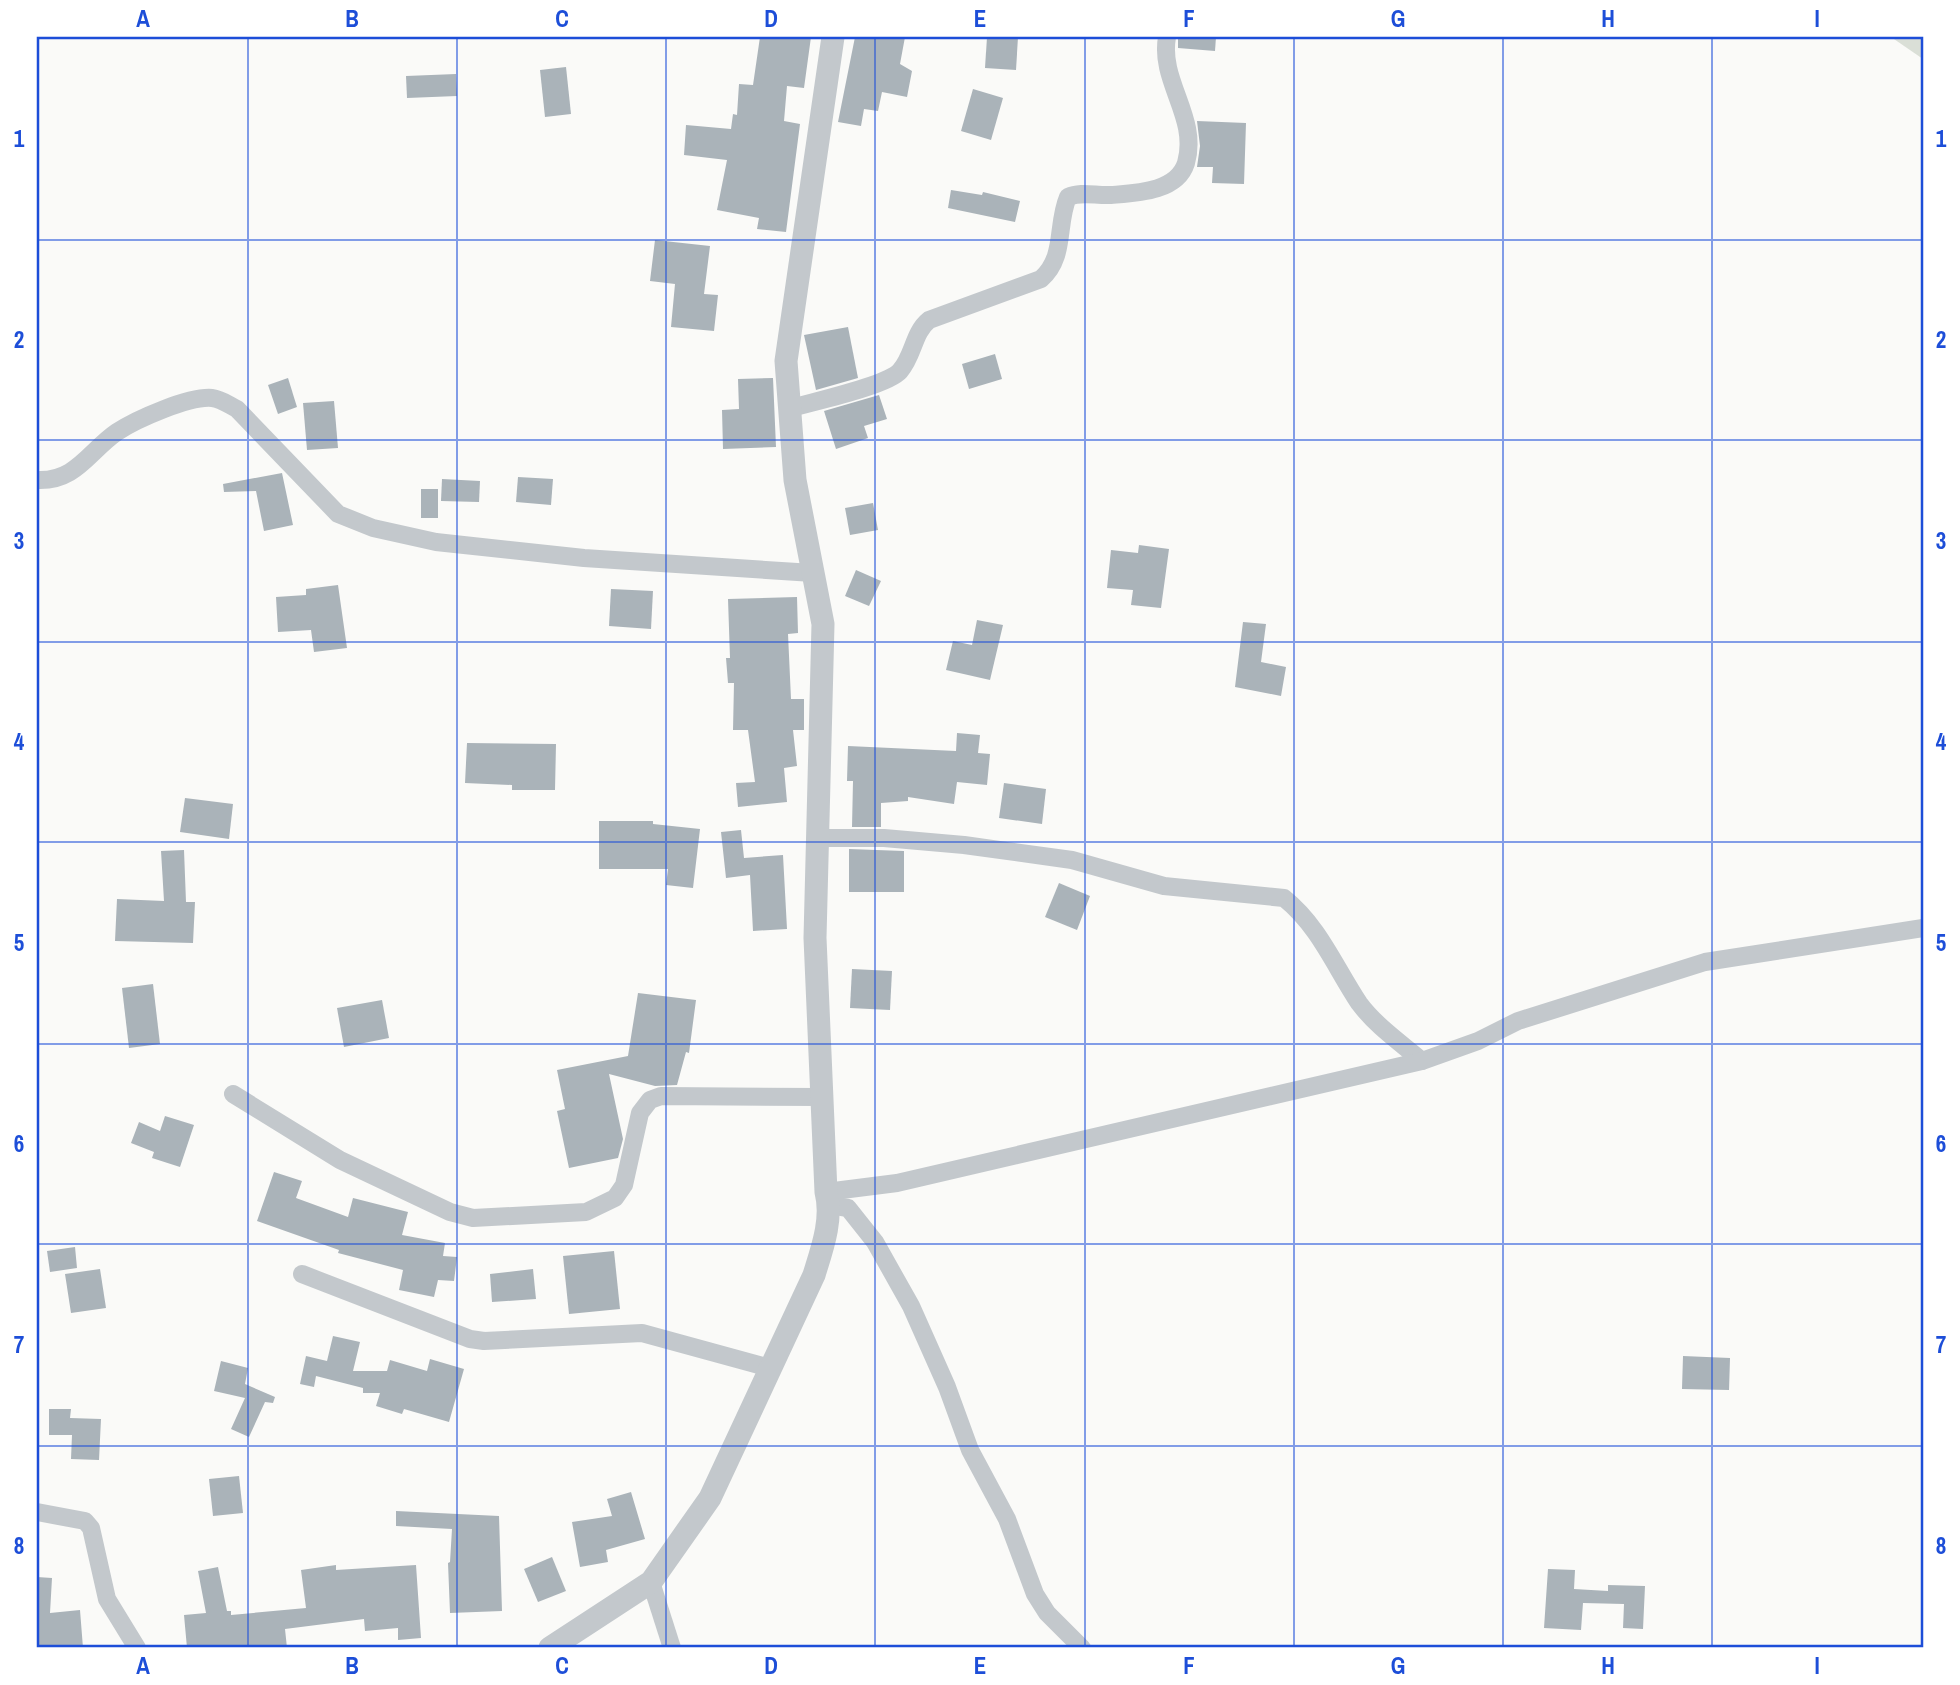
<svg xmlns="http://www.w3.org/2000/svg" width="1960" height="1685" viewBox="0 0 1960 1685" font-family="'Archivo Narrow',sans-serif">
	<style>
		.green { fill: #dadfd7 }
		.building { fill: #aab3b9 }
		.lines { fill: none; stroke-linecap: round; stroke-linejoin: round }
		.minor { stroke: #c3c8cc; stroke-width: 18 }
		.tertiary { stroke: #c3c8cc; stroke-width: 23 }
		.grid { fill: none; stroke: #1d4ed8; stroke-width: 2; stroke-opacity: 0.55 }
		.neatline { fill: none; stroke: #1d4ed8; stroke-width: 2.5 }
		.grid-label { font-size: 23px; text-anchor: middle; font-weight: bold; fill: #1d4ed8 }
	</style>
	<rect width="100%" height="100%" fill="#fafaf8"/>
	<polygon class="green" points="1891,37 1923,37 1923,59"/>
	<g class="building">
		<polygon points="760,37 811,37 804,88 787,86 784,121 800,124 786,232 757,229 759,218 717,210 727,160 684,155 686,125 731,129 733,114 737,115 739,84 753,85"/>
		<polygon points="855,37 905,37 900,64 912,71 907,97 882,92 878,111 864,109 861,126 838,122"/>
		<polygon points="987,37 1018,37 1016,70 985,68"/>
		<polygon points="1178,37 1216,37 1215,51 1178,48"/>
		<polygon points="566,67 571,114 545,117 540,70"/>
		<polygon points="456,74 457,96 407,98 406,76"/>
		<polygon points="973,89 1003,98 991,140 961,131"/>
		<polygon points="1197,121 1246,123 1244,184 1212,183 1213,167 1197,167 1200,146"/>
		<polygon points="951,190 982,195 983,192 1020,201 1015,222 948,208"/>
		<polygon points="655,240 710,246 704,294 718,295 714,331 671,327 675,284 650,281"/>
		<polygon points="848,327 858,378 816,390 804,335"/>
		<polygon points="995,354 1002,379 969,389 962,364"/>
		<polygon points="288,378 297,407 278,414 268,385"/>
		<polygon points="773,378 776,447 723,449 722,410 739,409 738,379"/>
		<polygon points="879,395 887,419 864,426 868,438 836,449 824,411"/>
		<polygon points="334,401 338,448 307,450 303,403"/>
		<polygon points="282,473 293,525 264,531 256,491 224,492 223,484"/>
		<polygon points="518,477 553,479 551,505 516,502"/>
		<polygon points="442,479 480,481 479,502 441,501"/>
		<rect x="421" y="489" width="17" height="29"/>
		<polygon points="873,503 878,530 850,535 845,508"/>
		<polygon points="1139,545 1169,549 1161,608 1131,605 1133,590 1107,588 1111,550 1138,553"/>
		<polygon points="856,570 881,581 869,606 845,596"/>
		<polygon points="338,585 347,648 314,652 311,630 278,632 276,597 306,595 306,589"/>
		<polygon points="611,589 653,591 651,629 609,626"/>
		<polygon points="797,597 798,633 788,634 791,699 804,699 804,730 793,730 797,766 784,768 787,802 738,807 736,783 755,782 748,730 733,730 734,683 728,683 726,658 730,658 728,599"/>
		<polygon points="977,620 1003,625 990,680 946,670 953,641 972,645"/>
		<polygon points="1243,622 1266,624 1261,662 1286,667 1281,696 1235,687"/>
		<polygon points="957,733 980,735 978,753 990,754 987,785 957,782 954,804 908,797 908,801 881,803 881,827 852,827 853,781 847,781 848,746 956,751"/>
		<polygon points="467,743 556,744 555,790 512,790 512,785 465,783"/>
		<polygon points="1004,783 1046,789 1042,824 999,818"/>
		<polygon points="185,798 233,804 229,839 180,832"/>
		<polygon points="599,821 653,821 653,824 700,829 693,888 666,885 668,869 599,869"/>
		<polygon points="741,830 744,858 783,855 787,929 753,931 750,875 726,878 721,832"/>
		<polygon points="849,849 904,851 904,892 849,892"/>
		<polygon points="184,850 186,902 195,902 193,943 115,941 117,899 164,901 161,851"/>
		<polygon points="1059,883 1090,896 1077,930 1045,917"/>
		<polygon points="852,969 892,971 890,1010 850,1008"/>
		<polygon points="153,984 160,1044 129,1048 122,988"/>
		<polygon points="638,993 696,1000 689,1053 686,1052 677,1085 655,1086 609,1074 623,1139 618,1158 569,1168 557,1111 565,1109 557,1070 628,1056"/>
		<polygon points="382,1000 389,1038 344,1047 337,1008"/>
		<polygon points="165,1116 194,1125 180,1167 152,1158 154,1152 131,1143 139,1122 160,1131"/>
		<polygon points="274,1172 302,1181 296,1198 348,1217 353,1198 408,1212 402,1235 445,1243 443,1256 457,1257 454,1281 438,1280 434,1297 399,1290 403,1270 338,1253 339,1250 257,1221"/>
		<polygon points="75,1247 77,1268 50,1272 47,1251"/>
		<polygon points="614,1251 620,1309 569,1314 563,1256"/>
		<polygon points="100,1269 106,1308 71,1313 65,1274"/>
		<polygon points="533,1269 536,1299 492,1302 490,1274"/>
		<polygon points="333,1336 360,1342 353,1371 387,1371 390,1360 427,1371 430,1359 464,1369 449,1422 404,1409 402,1414 376,1406 380,1393 363,1393 363,1388 316,1376 314,1387 300,1384 306,1356 327,1361"/>
		<polygon points="1683,1356 1730,1358 1729,1390 1682,1389"/>
		<polygon points="221,1361 248,1368 245,1384 275,1397 273,1403 265,1402 249,1437 231,1429 245,1398 214,1391"/>
		<polygon points="49,1409 71,1409 70,1418 101,1419 99,1460 71,1459 72,1435 49,1435"/>
		<polygon points="239,1476 243,1513 213,1516 209,1479"/>
		<polygon points="631,1492 645,1539 606,1550 608,1562 580,1567 572,1522 612,1516 607,1499"/>
		<polygon points="396,1511 499,1516 502,1611 450,1613 448,1563 450,1562 452,1529 396,1526"/>
		<polygon points="552,1557 566,1591 538,1602 524,1569"/>
		<polygon points="336,1565 336,1570 416,1565 421,1638 398,1640 398,1628 365,1631 364,1619 285,1629 287,1648 187,1648 184,1615 206,1613 198,1571 218,1567 227,1611 231,1611 231,1615 306,1608 301,1570"/>
		<polygon points="1548,1569 1575,1570 1574,1589 1608,1591 1608,1585 1645,1586 1643,1629 1623,1628 1624,1604 1583,1603 1581,1630 1544,1628"/>
		<polygon points="37,1577 52,1578 50,1613 80,1610 83,1648 37,1648"/>
	</g>
	<g class="lines">
		<g class="minor">
			<path d="M788,409C811,402 887,386 900,371C914,355 913,333 929,320L1041,279C1066,257 1056,225 1068,197C1081,191 1096,196 1111,195C1136,193 1177,192 1186,163C1199,117 1159,82 1167,37"/>
			<path d="M37,480C76,482 89,451 117,432C137,419 189,396 212,398C221,399 229,405 237,409L338,514L373,528L436,542L584,558L813,573"/>
			<path d="M818,838H884L964,845L1072,860L1164,886L1284,898C1319,926 1335,967 1359,1003C1376,1026 1401,1043 1422,1061"/>
			<polyline points="233,1094 340,1160 450,1212 473,1218 586,1212 615,1198 624,1185 640,1113 650,1100 661,1096 821,1097"/>
			<polyline points="826,1192 897,1183 1422,1061 1478,1041 1518,1021 1705,962 1923,928"/>
			<polyline points="829,1205 848,1208 875,1242 911,1306 947,1387 970,1450 1007,1519 1035,1594 1047,1613 1082,1648"/>
			<polyline points="302,1274 470,1339 484,1341 642,1333 770,1368"/>
			<polyline points="37,1512 85,1521 91,1528 107,1599 137,1648"/>
			<polyline points="651,1582 672,1648"/>
		</g>
		<path class="tertiary" d="M550,1648L651,1582L710,1498L814,1275C822,1249 833,1219 826,1192L815,938L823,624L795,480L786,361L833,37"/>
	</g>
	<path class="grid" d="M248,37V1648M457,37V1648M666,37V1648M875,37V1648M1085,37V1648M1294,37V1648M1503,37V1648M1712,37V1648M37,240H1923M37,440H1923M37,642H1923M37,842H1923M37,1044H1923M37,1244H1923M37,1446H1923"/>
	<rect width="1960" height="1685" fill="none" stroke="#ffffff" stroke-width="77"/>
	<rect x="38" y="38" width="1884" height="1608" class="neatline"/>
	<g class="grid-label">
		<text x="143" y="27">A</text>
		<text x="352" y="27">B</text>
		<text x="562" y="27">C</text>
		<text x="771" y="27">D</text>
		<text x="980" y="27">E</text>
		<text x="1189" y="27">F</text>
		<text x="1398" y="27">G</text>
		<text x="1608" y="27">H</text>
		<text x="1817" y="27">I</text>
		<text x="19" y="147">1</text>
		<text x="1941" y="147">1</text>
		<text x="19" y="348">2</text>
		<text x="1941" y="348">2</text>
		<text x="19" y="549">3</text>
		<text x="1941" y="549">3</text>
		<text x="19" y="750">4</text>
		<text x="1941" y="750">4</text>
		<text x="19" y="951">5</text>
		<text x="1941" y="951">5</text>
		<text x="19" y="1152">6</text>
		<text x="1941" y="1152">6</text>
		<text x="19" y="1353">7</text>
		<text x="1941" y="1353">7</text>
		<text x="19" y="1554">8</text>
		<text x="1941" y="1554">8</text>
		<text x="143" y="1674">A</text>
		<text x="352" y="1674">B</text>
		<text x="562" y="1674">C</text>
		<text x="771" y="1674">D</text>
		<text x="980" y="1674">E</text>
		<text x="1189" y="1674">F</text>
		<text x="1398" y="1674">G</text>
		<text x="1608" y="1674">H</text>
		<text x="1817" y="1674">I</text>
	</g>
</svg>
